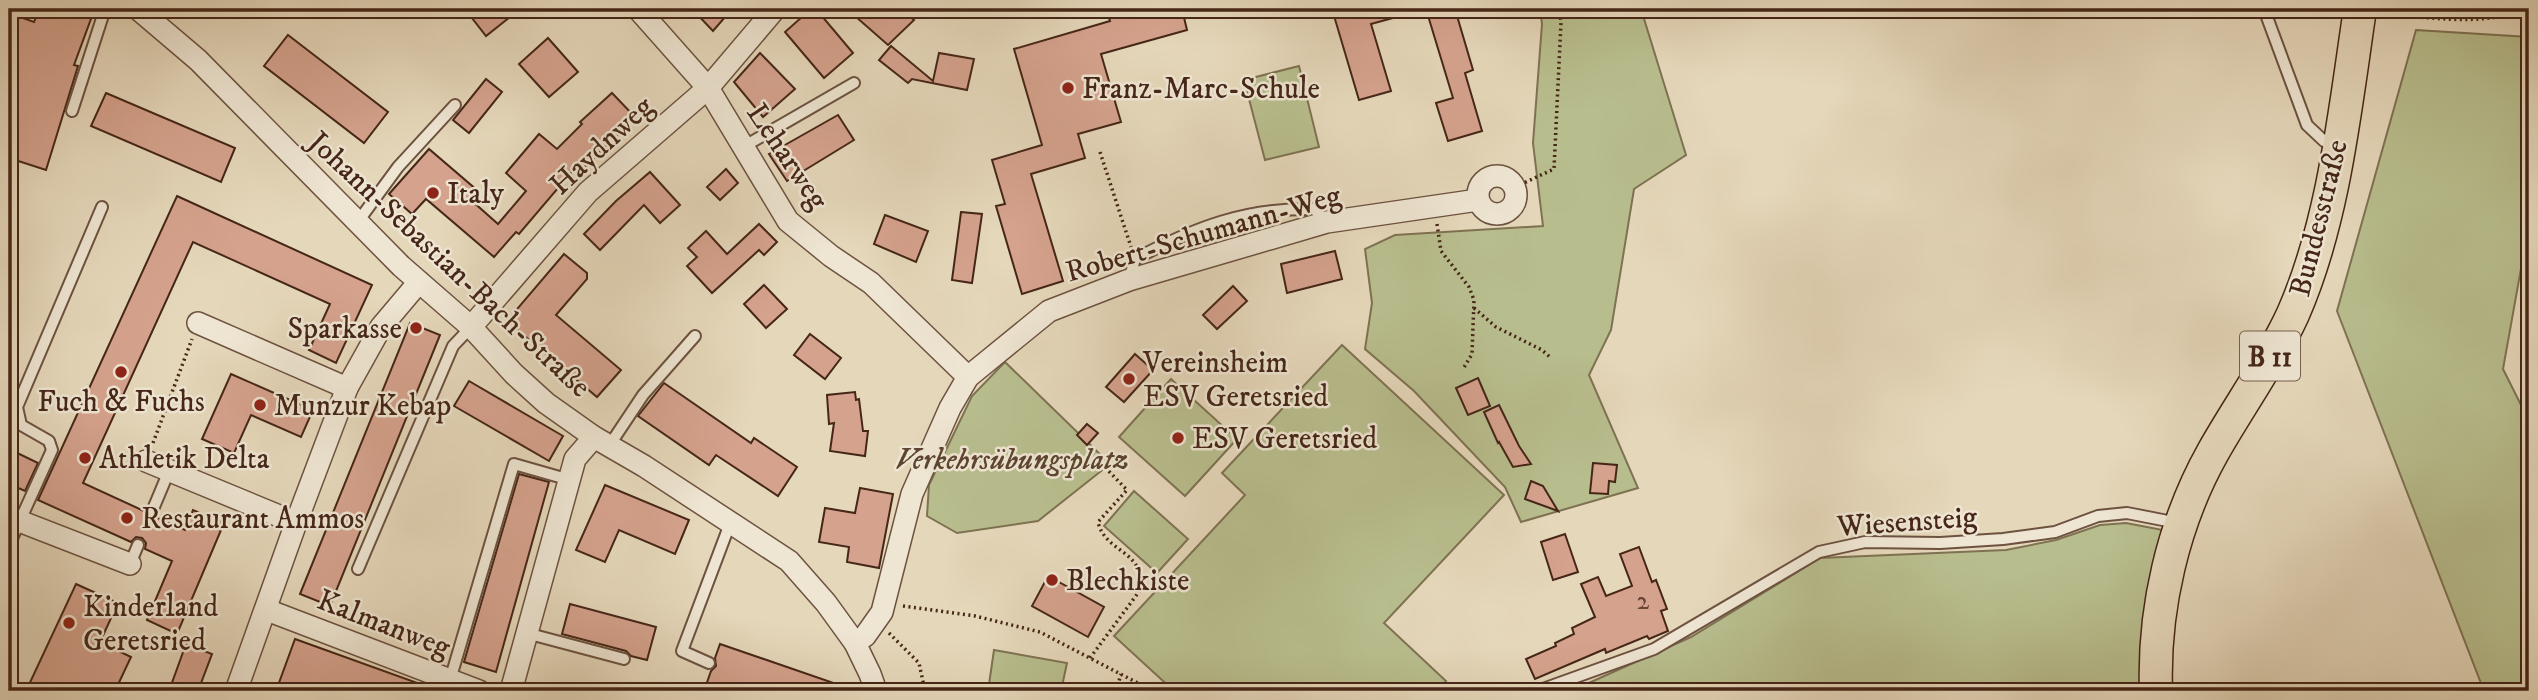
<svg xmlns="http://www.w3.org/2000/svg" width="2538" height="700" viewBox="0 0 2538 700" font-family="'IM FELL DW Pica',serif">
	<style>
		.green { fill: #b8bd8d; stroke: #7e7252; stroke-width: 2 }
		.building { fill: #d5a28d; stroke: #452617; stroke-width: 2 }
		.lines { fill: none; stroke-linecap: round; stroke-linejoin: round }
		.service-casing { stroke: #6d5240; stroke-width: 14 }
		.minor-casing { stroke: #6d5240; stroke-width: 24 }
		.primary-casing { stroke: #452617; stroke-width: 35 }
		.path { stroke: #452617; stroke-width: 3.5; stroke-dasharray: 2 3.5; stroke-linecap: butt }
		.service { stroke: #eee5d2; stroke-width: 10 }
		.minor { stroke: #eee5d2; stroke-width: 21 }
		.primary { stroke: #e5d7ba; stroke-width: 32 }
		.poi-dot { fill: #8f2418; stroke: #eee5d2; stroke-width: 2.5 }
		.labels { text-anchor: middle; stroke-width: 5; stroke-linejoin: round; paint-order: stroke }
		.number-label { font-size: 26px; fill: #694534 }
		.shield { fill: #eee5d2; stroke: #785f4f; stroke-width: 2 }
		.shield-label { font-size: 28px; font-weight: bold; fill: #452617 }
		.poi-label { font-size: 30px; fill: #452617; stroke: #eee5d2; text-anchor: start }
		.street-label { font-size: 30px; fill: #452617; stroke: #eee5d2 }
		.park-label { font-size: 30px; font-style: italic; fill: #5c442f; stroke: #eee5d2 }
	</style>
	<rect width="100%" height="100%" fill="#e5d7ba"/>
	<filter id="stains"><feTurbulence type="fractalNoise" baseFrequency=".00286" numOctaves="4"/><feColorMatrix values="0 0 0 0 .2 0 0 0 0 .09 0 0 0 0 .02 0 0 0 .5 -.17"/></filter>
	<radialGradient id="worn" r=".72"><stop offset=".6" stop-color="#630" stop-opacity="0"/><stop offset="1" stop-color="#630" stop-opacity=".3"/></radialGradient>
	<g class="green">
		<polygon points="1540,9 1641,9 1686,155 1634,189 1611,330 1589,375 1638,488 1521,522 1505,487 1414,391 1365,349 1372,303 1365,249 1395,235 1543,226 1533,143 1542,24"/>
		<polygon points="2416,30 2529,37 2529,224 2503,369 2529,421 2529,691 2484,691 2337,311"/>
		<polygon points="1299,66 1319,147 1265,160 1244,80"/>
		<polygon points="1342,345 1504,495 1384,623 1446,681 1437,691 1174,691 1114,636 1245,495 1222,473"/>
		<polygon points="1005,362 1110,464 1038,521 957,533 927,516 929,485 972,396"/>
		<polygon points="1171,379 1237,439 1185,496 1119,437"/>
		<polygon points="1134,491 1188,539 1157,573 1104,526"/>
		<polygon points="2126,523 2168,531 2146,691 1571,691 1691,637 1820,558 2006,550 2056,540 2100,525"/>
		<polygon points="994,650 1067,663 1061,691 988,691"/>
	</g>
	<g class="building">
		<polygon points="39,9 71,9 92,16 74,65 78,66 46,170 9,158 9,86 13,72 9,71 9,13 34,22"/>
		<polygon points="465,9 520,9 486,36"/>
		<polygon points="692,9 732,9 713,31"/>
		<polygon points="811,9 816,9 853,53 824,78 785,32"/>
		<polygon points="847,9 903,9 914,20 888,45"/>
		<polygon points="1106,9 1182,9 1187,30 1101,54 1121,122 1078,134 1085,158 1031,174 1063,281 1022,294 996,206 1005,204 992,160 1042,145 1014,49 1110,21"/>
		<polygon points="1332,9 1410,9 1411,13 1371,24 1391,91 1359,100"/>
		<polygon points="1426,9 1455,9 1473,70 1465,73 1482,131 1448,141 1436,103 1453,98"/>
		<polygon points="288,35 388,112 364,143 264,66"/>
		<polygon points="548,38 578,72 549,97 519,64"/>
		<polygon points="891,46 933,81 939,53 974,59 967,90 912,79 908,83 879,60"/>
		<polygon points="760,53 795,89 763,117 734,82"/>
		<polygon points="486,79 502,92 469,133 453,120"/>
		<polygon points="106,93 235,148 221,182 91,126"/>
		<polygon points="612,93 635,117 586,166 581,161 519,234 516,232 494,257 426,199 412,214 389,194 429,149 478,191 471,200 498,224 526,191 506,173 539,134 557,149 582,124 580,122"/>
		<polygon points="838,115 854,140 787,181 769,154"/>
		<polygon points="726,169 738,183 720,200 707,187"/>
		<polygon points="650,172 680,205 660,223 644,205 600,250 584,234 616,201"/>
		<polygon points="177,196 372,285 336,363 309,350 330,304 193,242 83,483 144,511 144,518 149,521 158,518 185,530 193,510 224,523 177,634 147,620 172,561 145,549 146,543 142,538 136,537 131,542 38,500"/>
		<polygon points="961,212 982,214 972,283 952,280"/>
		<polygon points="885,215 928,231 916,262 874,244"/>
		<polygon points="759,224 777,242 764,255 759,250 712,293 687,266 697,257 688,248 706,231 727,254"/>
		<polygon points="1335,251 1342,279 1287,293 1281,264"/>
		<polygon points="564,254 587,273 587,279 556,315 621,370 597,397 507,321"/>
		<polygon points="764,285 787,309 766,328 744,304"/>
		<polygon points="1233,286 1247,301 1217,329 1203,315"/>
		<polygon points="410,323 440,335 330,606 300,594"/>
		<polygon points="810,334 841,358 825,379 794,355"/>
		<polygon points="1135,354 1153,370 1124,402 1106,387"/>
		<polygon points="231,374 313,410 301,437 251,415 234,453 202,439"/>
		<polygon points="1478,378 1490,406 1468,415 1456,388"/>
		<polygon points="469,381 563,436 549,461 454,406"/>
		<polygon points="664,383 751,443 754,438 797,467 778,496 716,455 709,465 638,416"/>
		<polygon points="855,392 856,400 859,399 863,431 868,431 865,456 830,451 834,423 829,424 827,395"/>
		<polygon points="1499,405 1519,446 1531,464 1513,467 1499,442 1498,443 1484,412"/>
		<polygon points="1087,424 1098,433 1087,445 1077,435"/>
		<polygon points="9,449 38,463 25,491 9,484"/>
		<polygon points="1593,463 1617,465 1615,482 1609,481 1608,494 1590,493"/>
		<polygon points="519,474 549,482 496,672 464,662"/>
		<polygon points="1531,481 1543,486 1558,511 1525,499"/>
		<polygon points="605,485 689,520 675,554 619,530 605,562 576,550"/>
		<polygon points="860,488 893,494 879,568 847,562 849,547 819,542 825,508 855,513"/>
		<polygon points="1565,534 1578,572 1553,580 1541,542"/>
		<polygon points="1639,547 1652,582 1656,580 1667,609 1661,611 1668,631 1649,639 1647,636 1606,653 1605,649 1535,679 1526,659 1556,646 1555,643 1574,634 1572,628 1595,617 1581,584 1598,577 1606,596 1632,586 1620,554"/>
		<polygon points="1048,576 1104,607 1088,637 1032,606"/>
		<polygon points="76,584 118,603 100,642 131,657 115,691 26,691"/>
		<polygon points="570,604 656,627 647,660 631,656 626,651 562,634"/>
		<polygon points="295,639 434,689 433,691 326,691 310,685 307,691 276,691"/>
		<polygon points="186,644 212,654 198,691 169,691"/>
		<polygon points="720,644 851,689 850,691 704,691 711,671 716,666 715,658"/>
	</g>
	<g class="lines">
		<defs>
			<g id="service">
				<polyline points="2264,9 2307,125 2324,141 2336,142"/>
				<polyline points="72,111 105,9"/>
				<polyline points="743,147 854,83"/>
				<polyline points="357,223 398,167 455,105"/>
				<path d="M1129,280L1135,259C1196,227 1245,208 1314,209L1327,222"/>
				<polyline points="609,446 643,395 695,336"/>
				<polyline points="151,514 169,471"/>
				<polyline points="9,545 52,450 49,441 21,425 17,407 102,207"/>
				<polyline points="130,564 138,545"/>
				<polyline points="358,569 453,346 471,327"/>
				<polyline points="526,633 624,659"/>
				<polyline points="709,663 682,651 731,521"/>
				<polyline points="450,680 514,464 570,480"/>
				<polyline points="1540,690 1654,649 1819,552 1865,542 1940,543 2003,539 2055,532 2098,516 2127,513 2178,523"/>
			</g>
			<g id="minor">
				<polyline points="138,9 198,60 401,266 471,327 514,374 546,403 594,437 644,466 789,561 826,603 855,643 870,674 876,691"/>
				<polyline points="638,9 708,88 788,221 831,256 871,283 968,377"/>
				<circle cx="1497" cy="195" r="19"/>
				<polyline points="198,323 347,388"/>
				<polyline points="471,327 588,192 708,88 775,9"/>
				<polyline points="146,461 296,523"/>
				<polyline points="9,517 130,564"/>
				<polyline points="267,610 479,691"/>
				<polyline points="855,643 865,636 882,612 912,494 950,408 968,377 1049,311 1129,280 1327,222 1478,200"/>
				<polyline points="236,691 296,523 347,388 381,327 419,282"/>
				<polyline points="511,691 575,459 594,437"/>
			</g>
			<path id="primary" d="M2156,691C2153,610 2173,523 2213,452C2239,406 2271,362 2293,314C2334,221 2345,109 2360,9"/>
		</defs>
		<use href="#service" class="service-casing"/>
		<use href="#minor" class="minor-casing"/>
		<use href="#primary" class="primary-casing"/>
		<g class="path">
			<path d="M2383,14C2430,17 2482,27 2526,9"/>
			<polyline points="1100,152 1131,247"/>
			<polyline points="1515,187 1554,169 1561,22 1559,9"/>
			<polyline points="1437,224 1441,251 1469,287 1474,300 1472,354 1463,369"/>
			<polyline points="1474,308 1496,327 1542,350 1551,358"/>
			<polyline points="153,443 192,339"/>
			<polyline points="903,606 975,616 1040,632 1153,691"/>
			<polyline points="889,633 919,663 925,691"/>
			<path d="M1090,658L1141,589C1145,550 1105,553 1098,522L1127,490L1096,458"/>
			<polyline points="1116,691 1121,674"/>
		</g>
		<use href="#service" class="service"/>
		<use href="#minor" class="minor"/>
		<use href="#primary" class="primary"/>
	</g>
	<g class="poi-dot">
		<circle cx="1068" cy="88" r="7"/>
		<circle cx="433" cy="193" r="7"/>
		<circle cx="416" cy="328" r="7"/>
		<circle cx="121" cy="372" r="7"/>
		<circle cx="1129" cy="379" r="7"/>
		<circle cx="260" cy="405" r="7"/>
		<circle cx="1178" cy="438" r="7"/>
		<circle cx="85" cy="458" r="7"/>
		<circle cx="127" cy="518" r="7"/>
		<circle cx="1052" cy="580" r="7"/>
		<circle cx="69" cy="623" r="7"/>
	</g>
	<g class="labels">
		<g class="number-label">
			<text x="1643" y="609">2</text>
		</g>
		<rect class="shield" x="2240" y="331.5" width="60" height="49" rx="5"/>
		<g class="shield-label">
			<text x="2270" y="366">B 11</text>
		</g>
		<g class="poi-label">
			<text x="1082" y="98">Franz-Marc-Schule</text>
			<text x="447" y="203">Italy</text>
			<text x="402" y="338" text-anchor="end">Sparkasse</text>
			<text x="1143" y="372">Vereinsheim<tspan x="1143" dy="34">ESV Geretsried</tspan></text>
			<text x="121" y="411" text-anchor="middle">Fuch &amp; Fuchs</text>
			<text x="274" y="415">Munzur Kebap</text>
			<text x="1192" y="448">ESV Geretsried</text>
			<text x="99" y="468">Athletik Delta</text>
			<text x="141" y="528">Restaurant Ammos</text>
			<text x="1066" y="590">Blechkiste</text>
			<text x="83" y="616">Kinderland<tspan x="83" dy="34">Geretsried</tspan></text>
		</g>
		<g class="street-label">
			<text transform="translate(601 145) rotate(-43)" y="10">Haydnweg</text>
			<text transform="translate(788 156) rotate(56)" y="10">Leharweg</text>
			<text transform="translate(2318 218) rotate(-76)" y="10">Bundesstraße</text>
			<text transform="translate(1203 233) rotate(-16)" y="10">Robert-Schumann-Weg</text>
			<text transform="translate(450 264) rotate(43)" y="10">Johann-Sebastian-Bach-Straße</text>
			<text transform="translate(1907 521) rotate(-4)" y="10">Wiesensteig</text>
			<text transform="translate(384 623) rotate(21)" y="10">Kalmanweg</text>
		</g>
		<g class="park-label">
			<text x="1012" y="469">Verkehrsübungsplatz</text>
		</g>
	</g>
	<rect width="2538" height="700" fill="none" stroke="#e5d7ba" stroke-width="35"/>
	<rect x="10" y="10" width="2517" height="679" fill="none" stroke="#452617" stroke-width="3.5"/>
	<rect x="18" y="18" width="2503" height="665" fill="none" stroke="#452617" stroke-width="2"/>
	<rect width="100%" height="100%" filter="url(#stains)"/>
	<rect width="100%" height="100%" fill="url(#worn)"/>
</svg>
